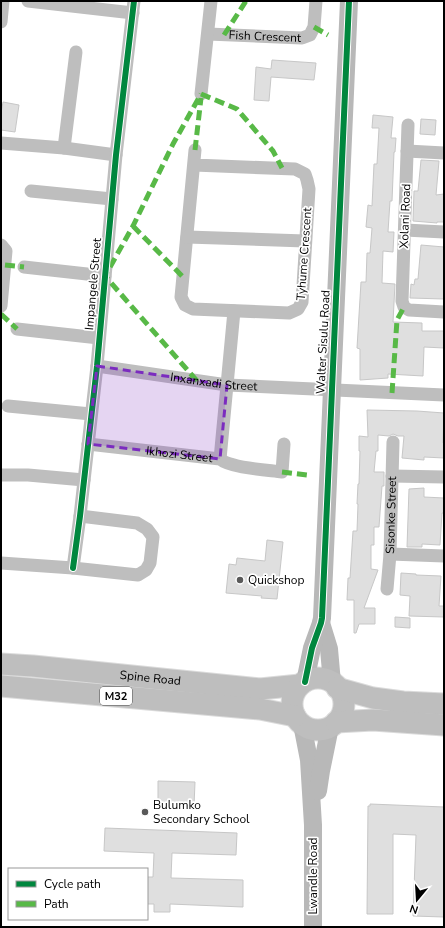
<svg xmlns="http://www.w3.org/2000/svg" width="445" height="928" viewBox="0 0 445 928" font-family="'Nunito Sans',sans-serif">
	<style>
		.building { fill: #dfdfdf; stroke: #c7c7c7 }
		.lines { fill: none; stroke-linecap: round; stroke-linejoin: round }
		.primary-casing { stroke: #dbdbdb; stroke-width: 23 }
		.street { stroke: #bebebe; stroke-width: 13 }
		.secondary { stroke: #b8b8b8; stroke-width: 18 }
		.primary { stroke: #bebebe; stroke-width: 21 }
		.quiet { stroke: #58b947; stroke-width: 5; stroke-dasharray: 10 5; stroke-linecap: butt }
		.cycleway-casing { stroke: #fff; stroke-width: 8 }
		.cycleway { stroke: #00873e; stroke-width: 6 }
		.marked { fill: #7b2cbf; fill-opacity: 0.2; stroke: #7b2cbf; stroke-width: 3; stroke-dasharray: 8 5; stroke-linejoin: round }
		.poi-dot { fill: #595959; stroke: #fff; stroke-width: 1.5 }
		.labels { text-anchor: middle; stroke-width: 3.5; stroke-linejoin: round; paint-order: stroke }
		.shield { fill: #fff; stroke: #4c4c4c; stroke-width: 1 }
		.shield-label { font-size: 11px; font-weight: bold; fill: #000 }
		.street-label { font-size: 12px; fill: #000; stroke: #fff }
		.poi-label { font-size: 12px; fill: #000; stroke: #fff; text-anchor: start }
	</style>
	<rect width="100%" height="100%" fill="#fff"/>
	<g class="building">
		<polygon points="272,60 316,63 314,80 271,77 269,101 254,100 256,67 271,69"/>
		<polygon points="3,102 19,105 15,132 1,130 1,113"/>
		<polygon points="373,115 393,117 391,138 396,138 395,152 394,152 392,201 390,201 388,232 394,232 393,252 383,251 382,283 395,284 393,322 422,323 422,331 444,331 444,348 424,347 423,376 388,374 388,378 360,380 360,349 357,348 361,282 366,282 367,253 370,253 372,228 366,227 368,205 372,206 374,164 377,164 379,128 372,128"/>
		<polygon points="421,119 436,120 435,135 420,134"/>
		<polygon points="421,160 439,161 436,195 444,194 444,222 437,222 437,223 413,221 414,191 418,191"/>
		<polygon points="421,245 444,247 444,299 410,298 411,284 414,285 415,279 418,279"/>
		<polygon points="367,410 417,411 444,413 443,443 444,443 444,458 424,457 424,460 402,458 404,436 398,436 393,434 389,436 378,435 378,451 376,451 374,472 384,472 384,486 382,486 379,527 374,527 374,545 371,545 371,569 378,570 364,608 375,608 375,624 359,624 356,633 354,633 354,600 347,600 348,578 350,578 353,531 357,531 358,504 357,504 358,484 359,484 360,451 359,451 359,436 368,437"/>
		<polygon points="424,488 424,497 444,498 444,513 442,513 440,545 422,544 422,547 407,547 409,489"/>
		<polygon points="267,540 283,542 277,599 261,598 262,596 226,593 229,564 236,565 237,558 265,561"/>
		<polygon points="401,573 416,574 416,575 441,576 439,606 444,606 444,617 409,616 410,596 400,595"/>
		<polygon points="395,617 410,618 410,628 395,627"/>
		<polygon points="158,781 195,782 194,806 158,805"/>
		<polygon points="370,804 444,807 444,917 413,916 416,835 393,834 393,914 367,914 368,806 370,806"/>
		<polygon points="105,828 237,833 236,855 172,853 171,878 243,880 243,907 170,904 170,912 154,912 154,904 147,904 147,877 153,877 154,853 104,851"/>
	</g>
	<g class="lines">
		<defs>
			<g id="primary">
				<path id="s5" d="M1,664L33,666L260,689L300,685"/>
				<circle cx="318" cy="704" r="26"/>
				<polyline points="1,686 260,709 295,716"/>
				<polyline points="337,688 373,698 403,702 444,704"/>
				<polyline points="336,722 373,720 444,725"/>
			</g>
		</defs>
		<use href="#primary" class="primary-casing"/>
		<g class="street">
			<polyline points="28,1 133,13"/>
			<polyline points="1,22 3,1"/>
			<path id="s1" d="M208,34L302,38L310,35L314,27L316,1"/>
			<polyline points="201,94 211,1"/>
			<polyline points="408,125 402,301 404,307 409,310 444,312"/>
			<polyline points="1,143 64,148 116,155"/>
			<polyline points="64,148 76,52"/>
			<polyline points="407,151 444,153"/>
			<polyline points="194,165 295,169 305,174 307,180 309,189 302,302 298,309 289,313 193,309 185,305 181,297 195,150"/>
			<polyline points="31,191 112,199"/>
			<polyline points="405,230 444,232"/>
			<polyline points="187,237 305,241"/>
			<polyline points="1,245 6,251 1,306"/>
			<polyline points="24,267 105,276"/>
			<polyline points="17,329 99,338"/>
			<path id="s2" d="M97,366L227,385L444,395"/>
			<polyline points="8,406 91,414"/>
			<path id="s3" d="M88,444L220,459C230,468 267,470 282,472L284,444"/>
			<polyline points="220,459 234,311"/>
			<polyline points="1,475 28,475 84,480"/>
			<polyline points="392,476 444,477"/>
			<polyline points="390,554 444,556"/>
			<polyline points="1,563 73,568 138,575 146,570 150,563 153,537 147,529 137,523 80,516"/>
			<polyline points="73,568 80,516 97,366 116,155 134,1"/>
			<path id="s4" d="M387,589L390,554L393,442"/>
		</g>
		<g class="secondary">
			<polyline points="321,623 329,649 332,683"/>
			<polyline points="305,682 312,648 321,623 322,618 349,1"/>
			<polyline points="302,724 309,760 313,825 313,927"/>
			<polyline points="318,791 321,771 330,727"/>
		</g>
		<use href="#primary" class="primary"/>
		<g class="quiet">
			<polyline points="314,27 328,35"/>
			<polyline points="224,35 246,1"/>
			<polyline points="201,94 237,109 273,151 282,168"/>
			<polyline points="195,150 201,98"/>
			<polyline points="133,226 183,277"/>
			<polyline points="5,265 24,267"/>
			<polyline points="1,314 17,329"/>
			<polyline points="197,381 105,276 133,226 173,144 201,94"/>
			<polyline points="392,393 397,320 404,307"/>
			<polyline points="282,472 307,475"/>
		</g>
		<defs>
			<g id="cycleway">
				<polyline points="73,568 80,516 97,366 116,155 134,1"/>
				<polyline points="305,682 312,648 321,623 322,618 349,1"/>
			</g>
		</defs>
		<use href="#cycleway" class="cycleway-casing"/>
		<use href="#cycleway" class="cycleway"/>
	</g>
	<path class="marked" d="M97,366L227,385L220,459L88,444Z"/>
	<g class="poi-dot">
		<circle cx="240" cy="580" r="4"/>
		<circle cx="145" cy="812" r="4"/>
	</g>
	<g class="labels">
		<rect class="shield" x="100" y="687" width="32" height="18" rx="3"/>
		<g class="shield-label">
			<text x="116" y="700">M32</text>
		</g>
		<g class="street-label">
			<text dy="4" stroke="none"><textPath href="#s1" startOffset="57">Fish Crescent</textPath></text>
			<text transform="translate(405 216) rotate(-88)" y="4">Xolani Road</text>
			<text transform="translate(304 254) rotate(-86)" y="4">Tyhume Crescent</text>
			<text transform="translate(93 284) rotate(-85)" y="4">Impangele Street</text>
			<text transform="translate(323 342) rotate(-87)" y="4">Walter Sisulu Road</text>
			<text dy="4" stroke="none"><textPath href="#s2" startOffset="118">Inxanxadi Street</textPath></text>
			<text dy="4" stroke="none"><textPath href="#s3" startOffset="92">Ikhozi Street</textPath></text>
			<text dy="4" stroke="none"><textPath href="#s4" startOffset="74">Sisonke Street</textPath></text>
			<text dy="4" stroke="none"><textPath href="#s5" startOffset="150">Spine Road</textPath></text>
			<text transform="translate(313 876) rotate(-90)" y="4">Lwandle Road</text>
		</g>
		<g class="poi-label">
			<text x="248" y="584">Quickshop</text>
			<text x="153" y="809">Bulumko<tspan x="153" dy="14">Secondary School</tspan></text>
		</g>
	</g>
	<rect width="445" height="928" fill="none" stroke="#000000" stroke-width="4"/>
	<rect x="8" y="868" width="140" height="52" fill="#ffffff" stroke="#999999"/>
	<rect x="16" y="881" width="20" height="6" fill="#00873e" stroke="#999999"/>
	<text x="44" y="888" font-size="12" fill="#000000">Cycle path</text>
	<rect x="16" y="901" width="20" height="6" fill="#58b947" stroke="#999999"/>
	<text x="44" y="908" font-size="12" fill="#000000">Path</text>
	<g transform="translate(417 900) rotate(198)" stroke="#ffffff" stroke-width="3" paint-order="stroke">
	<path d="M0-3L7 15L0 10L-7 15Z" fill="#000000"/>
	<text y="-6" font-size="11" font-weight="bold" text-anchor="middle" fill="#000000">N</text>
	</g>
</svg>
